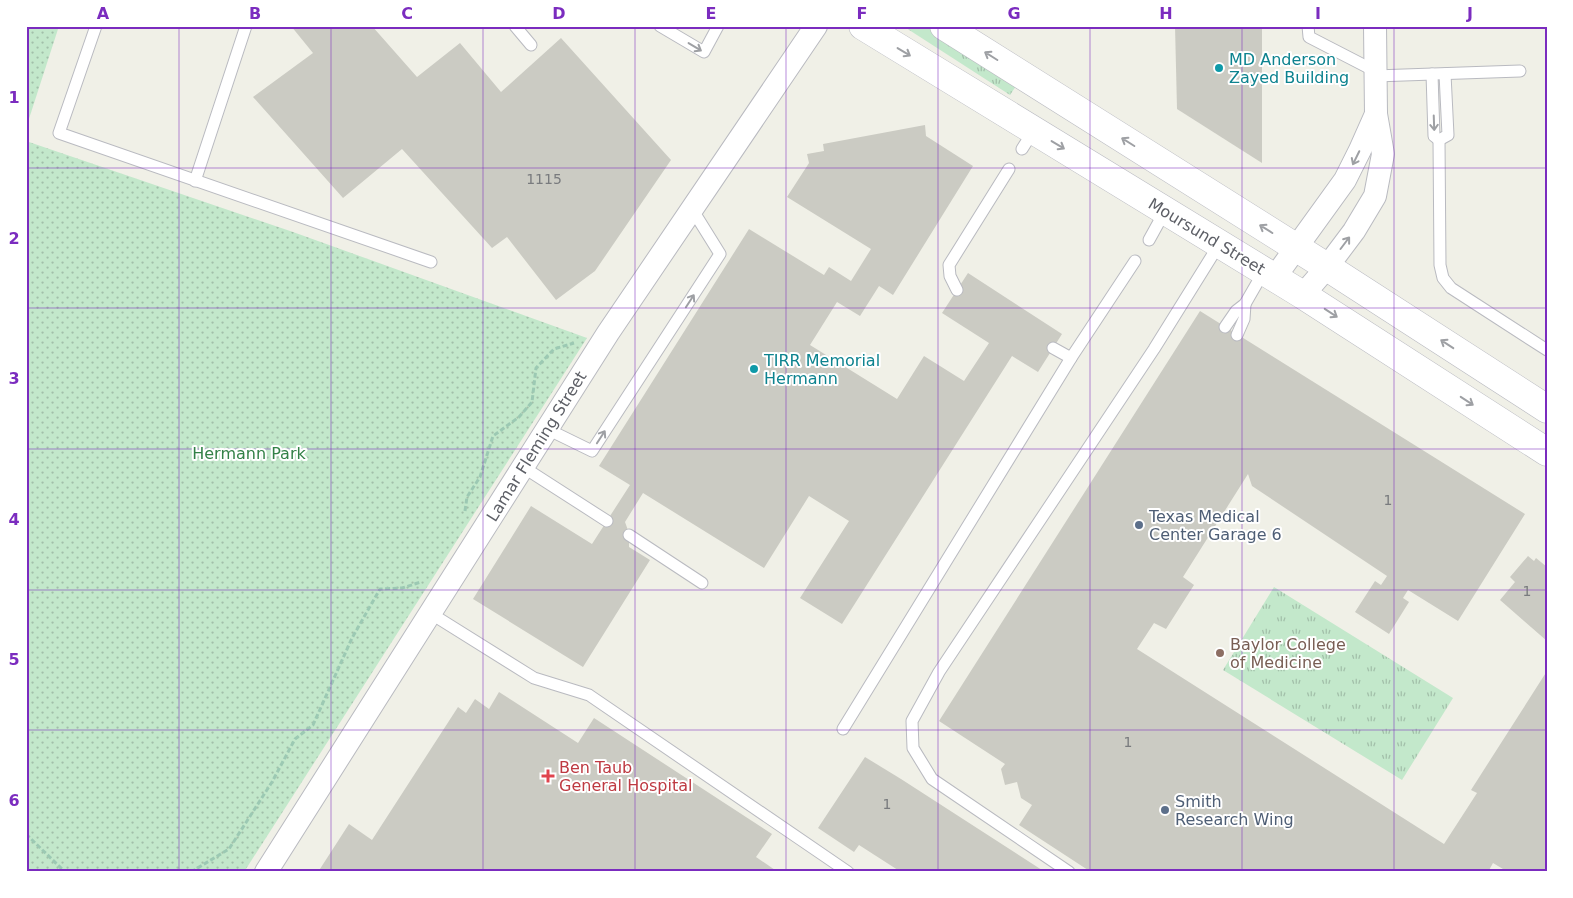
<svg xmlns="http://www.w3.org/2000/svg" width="1573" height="898" viewBox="0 0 1573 898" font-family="'DejaVu Sans',sans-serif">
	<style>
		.grass { fill: url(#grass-tufts) }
		.park { fill: url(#park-dots) }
		.building { fill: #cbcbc3 }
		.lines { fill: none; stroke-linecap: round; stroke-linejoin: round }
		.lane-casing { stroke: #b9bac0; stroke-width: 13 }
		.street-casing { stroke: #b9bac0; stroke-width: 24 }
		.secondary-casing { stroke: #babbc2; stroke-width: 29 }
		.path { stroke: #9cc9b3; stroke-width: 3; stroke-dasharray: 5 2.5; stroke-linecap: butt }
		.lane { stroke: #fff; stroke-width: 11 }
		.street { stroke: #fff; stroke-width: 22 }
		.secondary { stroke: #fff; stroke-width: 28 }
		.oneway { stroke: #9ea0a4 }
		.grid { fill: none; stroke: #7b2cbf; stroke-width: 1; stroke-opacity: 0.55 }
		.culture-dot { fill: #0f9aa8; stroke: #fff; stroke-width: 2 }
		.service-dot { fill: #5c6f8a; stroke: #fff; stroke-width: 2 }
		.education-dot { fill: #8d6e63; stroke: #fff; stroke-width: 2 }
		.health-dot { fill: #e0444e; stroke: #fff; stroke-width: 2 }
		.labels { text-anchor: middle; stroke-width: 4; stroke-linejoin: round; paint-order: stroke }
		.number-label { font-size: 14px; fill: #797b7e }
		.culture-label { font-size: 16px; fill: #0d838f; stroke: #fff; text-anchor: start }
		.street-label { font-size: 16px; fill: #5e6067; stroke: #fff }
		.park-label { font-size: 16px; fill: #338147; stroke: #fff }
		.service-label { font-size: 16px; fill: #4e5e75; stroke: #fff; text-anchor: start }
		.education-label { font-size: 16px; fill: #785e54; stroke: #fff; text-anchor: start }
		.health-label { font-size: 16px; fill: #be3a42; stroke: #fff; text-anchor: start }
		.neatline { fill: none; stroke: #7b2cbf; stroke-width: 2 }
		.grid-label { font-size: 16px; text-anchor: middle; font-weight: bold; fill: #7b2cbf }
	</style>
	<defs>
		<pattern id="grass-tufts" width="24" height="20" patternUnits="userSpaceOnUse" patternTransform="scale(1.25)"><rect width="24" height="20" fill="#c3e8cb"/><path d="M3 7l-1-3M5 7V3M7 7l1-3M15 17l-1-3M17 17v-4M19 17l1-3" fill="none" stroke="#a2bfa9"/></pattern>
		<pattern id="park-dots" width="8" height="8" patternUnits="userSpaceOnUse" patternTransform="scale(1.25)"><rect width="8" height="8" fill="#c3e8cb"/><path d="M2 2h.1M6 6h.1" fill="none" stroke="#a2bfa9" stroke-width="1.8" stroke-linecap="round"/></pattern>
	</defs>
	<rect width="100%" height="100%" fill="#f0f0e7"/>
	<g class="grass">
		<polygon points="903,26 925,26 955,44 1016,86 1010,95"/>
		<polygon points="1274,587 1453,698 1402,780 1223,670"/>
	</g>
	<g class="park">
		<polygon points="26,26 59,26 26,128"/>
		<polygon points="26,141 293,232 587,338 244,872 26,872"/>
	</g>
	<g class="building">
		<polygon points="291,26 372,26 417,77 460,43 501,92 561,38 671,160 595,271 556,300 507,237 492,248 402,149 343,198 253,97 313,53"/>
		<polygon points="1175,26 1262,26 1262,163 1177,109"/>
		<polygon points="925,125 926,136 973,166 893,295 879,286 860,316 837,302 810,345 897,399 924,356 964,381 989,343 942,313 968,273 1062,334 1038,372 1012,356 842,624 800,598 849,521 809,496 764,568 643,493 625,522 629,533 629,547 650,560 583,667 473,599 531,506 592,544 630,485 599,466 749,229 824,275 829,267 851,281 871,249 787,197 809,163 807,154 824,151 823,144"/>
		<polygon points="1200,311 1525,514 1458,621 1408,590 1403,598 1409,602 1389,634 1355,612 1375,581 1381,585 1387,576 1252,486 1248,474 1183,577 1194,585 1166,629 1154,623 1137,649 1444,844 1477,793 1471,790 1547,671 1547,872 1508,872 1493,863 1488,872 1091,872 1019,825 1032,805 1021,798 1017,782 1005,785 1001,769 1005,764 939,721"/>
		<polygon points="1528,556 1534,561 1536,558 1547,567 1547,641 1500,600 1515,582 1510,577"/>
		<polygon points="499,692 578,743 594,718 772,834 756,857 778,872 318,872 349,824 372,840 458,707 466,713 475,699 489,709"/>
		<polygon points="865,757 901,779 1045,872 901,872 859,845 854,852 818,828"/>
	</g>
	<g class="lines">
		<defs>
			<g id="lane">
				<polyline points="96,26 59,133 431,262"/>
				<polyline points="515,26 531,45"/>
				<polyline points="660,26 704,52 718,26"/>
				<polyline points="1308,26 1309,37 1375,71"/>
				<polyline points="1432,74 1434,136 1439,140 1448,135 1445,74"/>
				<polyline points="1375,76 1520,71"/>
				<polyline points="1439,140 1440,265 1443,278 1451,288 1547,350"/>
				<polyline points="1022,149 1034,130"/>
				<polyline points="195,181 246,26"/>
				<polyline points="1149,240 1165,211"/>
				<polyline points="957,290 950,276 949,265 1009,169"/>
				<polyline points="1225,327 1236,311 1245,304 1264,271"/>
				<polyline points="1237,335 1244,319 1245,304"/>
				<polyline points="1053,348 1071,358 1135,261"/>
				<polyline points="547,429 592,451 720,254 692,209"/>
				<polyline points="523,467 607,521"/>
				<polyline points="629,535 702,583"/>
				<polyline points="430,613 534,678 589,695 848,872"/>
				<polyline points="843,729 1071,358"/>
				<polyline points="1069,872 932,779 913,748 912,721 939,672 1154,349 1220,243"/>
			</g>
			<g id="street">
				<polyline points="1275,277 1345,180 1360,150 1376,114"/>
				<polyline points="1303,295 1327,267 1354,231 1375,196 1383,154 1376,114 1375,26"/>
				<polyline points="266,872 608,333 816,26"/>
			</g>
			<g id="secondary">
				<polyline points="863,26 1303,295 1547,452"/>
				<polyline points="944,26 1327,267 1547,409"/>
			</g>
		</defs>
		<use href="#lane" class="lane-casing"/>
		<use href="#street" class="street-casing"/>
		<use href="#secondary" class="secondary-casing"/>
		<g class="path">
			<polyline points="465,511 467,497 480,477 493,436 519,417 532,402 536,368 554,349 574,343"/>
			<polyline points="26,834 65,872"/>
			<polyline points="191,872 229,849 272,782 295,739 313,725 352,638 380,589 402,588 421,582"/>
		</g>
		<use href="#lane" class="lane"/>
		<use href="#street" class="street"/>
		<use href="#secondary" class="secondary"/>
	</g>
	<defs><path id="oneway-shaft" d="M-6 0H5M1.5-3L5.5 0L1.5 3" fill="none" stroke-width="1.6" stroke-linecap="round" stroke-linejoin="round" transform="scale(1.25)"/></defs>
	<g class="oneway">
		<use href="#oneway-shaft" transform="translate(695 47) rotate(31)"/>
		<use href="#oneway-shaft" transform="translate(904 52) rotate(31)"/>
		<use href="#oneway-shaft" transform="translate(991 56) rotate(-148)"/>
		<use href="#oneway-shaft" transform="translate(1434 123) rotate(88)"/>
		<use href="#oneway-shaft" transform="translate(1128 142) rotate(-148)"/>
		<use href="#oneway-shaft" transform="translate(1058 145) rotate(31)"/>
		<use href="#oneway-shaft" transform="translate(1356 158) rotate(116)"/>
		<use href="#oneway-shaft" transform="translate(1266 229) rotate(-148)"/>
		<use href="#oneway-shaft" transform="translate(1345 243) rotate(-53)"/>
		<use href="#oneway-shaft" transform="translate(690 301) rotate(-57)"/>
		<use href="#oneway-shaft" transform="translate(1331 313) rotate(33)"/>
		<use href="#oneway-shaft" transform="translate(1447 344) rotate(-147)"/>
		<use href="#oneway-shaft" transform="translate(1467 401) rotate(33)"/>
		<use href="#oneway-shaft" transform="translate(601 437) rotate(-57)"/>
	</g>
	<path class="grid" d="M179,26V872M331,26V872M483,26V872M635,26V872M786,26V872M938,26V872M1090,26V872M1242,26V872M1394,26V872M26,168H1547M26,308H1547M26,449H1547M26,590H1547M26,730H1547"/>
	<g class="culture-dot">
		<circle cx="1219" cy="68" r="5"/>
		<circle cx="754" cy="369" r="5"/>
	</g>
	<g class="service-dot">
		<circle cx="1139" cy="525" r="5"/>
		<circle cx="1165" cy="810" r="5"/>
	</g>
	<circle class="education-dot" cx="1220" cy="653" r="5"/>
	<path class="health-dot" d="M545.5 768.5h5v5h5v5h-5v5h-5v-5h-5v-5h5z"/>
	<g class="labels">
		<g class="number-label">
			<text x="544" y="184">1115</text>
			<text x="1388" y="505">1</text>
			<text x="1527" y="596">1</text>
			<text x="1128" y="747">1</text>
			<text x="887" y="809">1</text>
		</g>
		<g class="culture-label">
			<text x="1229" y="65">MD Anderson<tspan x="1229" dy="18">Zayed Building</tspan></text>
			<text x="764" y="366">TIRR Memorial<tspan x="764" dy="18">Hermann</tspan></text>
		</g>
		<g class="street-label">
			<text transform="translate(1207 236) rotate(31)" y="6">Moursund Street</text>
			<text transform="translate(536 446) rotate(-58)" y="6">Lamar Fleming Street</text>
		</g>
		<g class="park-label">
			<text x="249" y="459">Hermann Park</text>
		</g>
		<g class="service-label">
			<text x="1149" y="522">Texas Medical<tspan x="1149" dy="18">Center Garage 6</tspan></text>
			<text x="1175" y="807">Smith<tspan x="1175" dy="18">Research Wing</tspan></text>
		</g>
		<g class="education-label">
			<text x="1230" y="650">Baylor College<tspan x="1230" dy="18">of Medicine</tspan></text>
		</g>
		<g class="health-label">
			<text x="559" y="773">Ben Taub<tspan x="559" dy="18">General Hospital</tspan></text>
		</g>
	</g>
	<rect width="1573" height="898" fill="none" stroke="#ffffff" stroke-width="55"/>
	<rect x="28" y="28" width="1518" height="842" class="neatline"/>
	<g class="grid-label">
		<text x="103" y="19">A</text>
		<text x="255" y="19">B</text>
		<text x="407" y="19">C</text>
		<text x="559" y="19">D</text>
		<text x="711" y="19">E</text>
		<text x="862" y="19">F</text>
		<text x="1014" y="19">G</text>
		<text x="1166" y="19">H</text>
		<text x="1318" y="19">I</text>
		<text x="1470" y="19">J</text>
		<text x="14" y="103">1</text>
		<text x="14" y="244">2</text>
		<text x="14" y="384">3</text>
		<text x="14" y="525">4</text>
		<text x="14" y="665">5</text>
		<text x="14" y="806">6</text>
	</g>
</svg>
